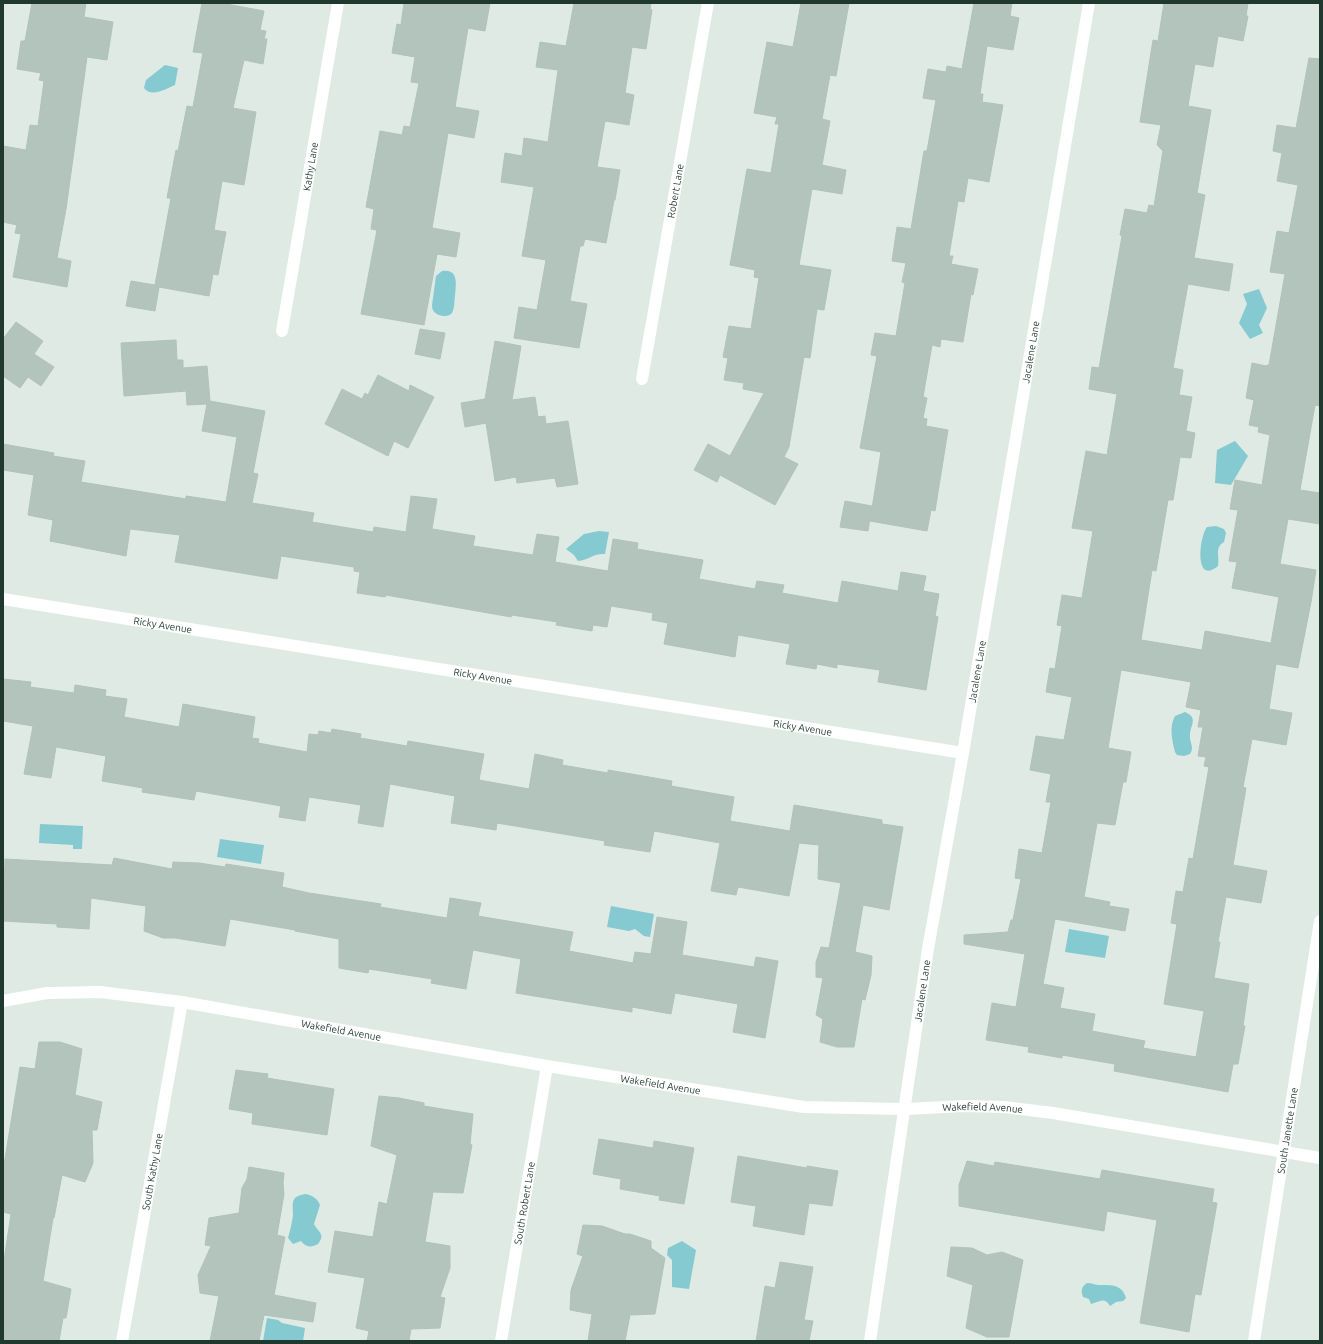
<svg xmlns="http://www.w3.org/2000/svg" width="1323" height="1344" viewBox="0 0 1323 1344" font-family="Ubuntu,sans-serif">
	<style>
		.water { fill: #85cad0 }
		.building { fill: #b3c4bc; stroke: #b0c3ba; fill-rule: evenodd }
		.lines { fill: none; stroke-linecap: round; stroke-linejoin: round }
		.street { stroke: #fff; stroke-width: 12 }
		.labels { text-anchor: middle; stroke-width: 3; stroke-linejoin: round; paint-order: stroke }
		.street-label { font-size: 10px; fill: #1f3930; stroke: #eef6f2 }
	</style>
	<rect width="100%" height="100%" fill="#deeae3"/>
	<g class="water">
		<path d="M165,65L178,68L175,85C166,89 151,98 144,88L146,80Z"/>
		<path d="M442,271C459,268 456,285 455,296C454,301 455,310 451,314C447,317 442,316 439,315C434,313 432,310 432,305L436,276Z"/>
		<polygon points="1259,289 1267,308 1259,325 1263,333 1250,339 1239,323 1247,304 1243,294"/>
		<polygon points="1235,441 1248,456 1231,485 1215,483 1217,450"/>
		<path d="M1216,526L1224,529L1226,533L1224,542C1214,548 1220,556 1218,566C1194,586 1199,537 1207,527Z"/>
		<path d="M599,531L609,532L605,554C593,553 589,560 578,561L574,555L566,549L584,534Z"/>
		<path d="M1185,712C1199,718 1190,725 1190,735C1189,742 1195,747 1190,754L1184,756L1177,755L1175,752C1172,740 1169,727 1175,716Z"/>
		<polygon points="40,824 83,826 82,849 73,849 73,845 39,843"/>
		<polygon points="220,839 264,845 261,864 217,857"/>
		<polygon points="611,906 654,914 650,937 644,936 635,929 629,931 607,927"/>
		<polygon points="1069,929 1109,936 1105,958 1065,952"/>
		<path d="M306,1194C313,1196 317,1198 320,1205L314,1224C318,1232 326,1234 318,1244C311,1248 305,1247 301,1241L293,1244L288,1238C290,1231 292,1223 293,1215C293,1203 290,1196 306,1194Z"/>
		<polygon points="682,1241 696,1250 689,1289 672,1287 672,1260 667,1255 668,1248"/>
		<path d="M1087,1283C1092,1283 1095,1285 1099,1285C1111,1285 1122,1284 1126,1298L1123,1301L1116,1302L1110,1306C1105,1296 1098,1302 1091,1304L1089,1299L1083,1297C1081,1291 1081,1287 1087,1283Z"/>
		<polygon points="267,1318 278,1320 282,1323 305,1328 303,1341 263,1341"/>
	</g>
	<g class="building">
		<polygon points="32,3 86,3 84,17 113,22 107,60 87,57 66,209 57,258 71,261 67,287 13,277 21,234 15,233 17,225 3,222 3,146 26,150 30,125 38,126 44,81 39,80 41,73 17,69 21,41 25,41"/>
		<polygon points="202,3 221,3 264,11 260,30 266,31 264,39 267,39 263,64 244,60 233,108 256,112 244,185 222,181 214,230 226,232 218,275 213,274 209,296 159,287 155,311 126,306 131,281 155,285 171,198 167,198 176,150 178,151 187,106 193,107 203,53 193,52"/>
		<polygon points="404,3 490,3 485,31 468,28 455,107 479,111 474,138 448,133 432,228 460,233 456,257 437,254 424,325 361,314 377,230 371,229 374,209 366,207 380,131 402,135 404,126 410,127 419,83 411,82 415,57 392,53 397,24 401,25"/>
		<polygon points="574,3 651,3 650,9 652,10 646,49 632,47 625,93 634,95 629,125 605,121 597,167 620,170 615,200 614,200 606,243 585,239 583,246 580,246 570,301 587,304 579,348 514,338 519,307 537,310 546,260 522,256 534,187 501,182 505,153 522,156 524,138 548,142 558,70 536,67 540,42 566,46"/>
		<polygon points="801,3 849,3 836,76 830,75 822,119 830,121 822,165 846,170 842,194 812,189 799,265 831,270 824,310 817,309 810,358 804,357 789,447 784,457 798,464 775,505 720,475 717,482 694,470 708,444 730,456 764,393 743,389 744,383 724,380 728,358 723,357 729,326 751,329 759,278 754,277 755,270 730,265 747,169 771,173 779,124 775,124 777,117 754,113 767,42 793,47"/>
		<polygon points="974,3 1012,3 1010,16 1019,18 1013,50 987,46 980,94 983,94 982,102 1003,105 989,182 968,178 964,202 958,201 949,256 953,256 951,264 978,269 973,295 971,294 963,342 941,339 940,347 932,345 923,397 927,398 923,418 927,419 926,426 948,430 935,511 931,510 927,531 870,521 881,452 860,448 877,356 871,355 875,333 896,336 905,283 902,282 906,263 892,261 897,227 911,229 924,151 927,151 936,100 923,98 928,69 946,72 947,66 962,69"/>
		<path d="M1164,3H1248L1246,16H1248L1243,41L1218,36L1213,67L1195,64L1188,106L1211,110L1197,193L1205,195L1194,258L1233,264L1229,291L1188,284L1173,368L1183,370L1179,395L1192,397L1186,431L1195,433L1191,458L1180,457L1173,500H1168L1156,571L1152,570L1141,640L1202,650L1205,631L1271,643L1279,597L1232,588L1237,562L1229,561L1238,510L1230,509L1235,480L1262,485L1270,435L1258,432L1259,427L1249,425L1254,400L1246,398L1252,363L1266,366L1267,365H1269L1285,274L1270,272L1277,231L1289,233L1298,185L1277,181L1282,153L1273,151L1277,125L1296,128L1309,58L1320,59V406L1315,405L1300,490L1320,493V524L1288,519L1280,564L1316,570L1311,602L1298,668L1276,664L1269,709L1292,713L1286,745L1252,739L1243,787L1246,788L1233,865L1267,871L1261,903L1226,897L1218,942H1220L1214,978L1249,984L1243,1026H1245L1238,1064H1233L1228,1092L1114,1071L1115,1064L1062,1055V1058L1028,1052L1029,1047L986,1040L992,1003L1016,1007L1025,954L964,944V935L1008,932L1011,920H1013L1021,879L1015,878L1019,849L1042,853L1051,802H1046L1051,774L1030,770L1036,736L1064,740L1072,697L1046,692L1050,668L1055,669L1062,626L1057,625L1062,595L1082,598L1093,531L1072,528L1086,451L1107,455L1117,394L1089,389L1092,367L1099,368L1122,236L1120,235L1125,209L1147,213L1149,205L1154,206L1163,151L1157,145L1161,125L1140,122L1153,40L1158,41ZM1121,670L1191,682L1186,707L1201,710L1198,727H1203L1198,756L1206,757L1204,766L1209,767L1193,859L1189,858L1183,892L1176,891L1171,923L1177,924L1164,1004L1204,1011L1196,1057L1143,1048L1145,1041L1092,1031L1095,1014L1060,1008L1064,988L1043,984L1055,919L1125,931L1129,909L1109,906L1110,902L1084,897L1097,823L1115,825L1123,782H1126L1131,752L1108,748Z"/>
		<polygon points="16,322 43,341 34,354 54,367 41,386 28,377 20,388 3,376 3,339"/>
		<polygon points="420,329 445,333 440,359 415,354"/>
		<polygon points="176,340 177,360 183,360 183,368 207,366 210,401 265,411 253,473 258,474 252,503 314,513 312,522 373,532 374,527 406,532 411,496 437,499 432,529 475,536 473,546 533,555 537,534 559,537 555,562 608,571 613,539 638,543 637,549 703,560 699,579 755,589 757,581 784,585 782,593 838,603 842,581 898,591 901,572 926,576 923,591 939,594 935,616 938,617 926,690 878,682 880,670 837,664 837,668 817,664 816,669 786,664 790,644 738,635 735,657 664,644 668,623 652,620 653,613 611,606 607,627 593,625 592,631 556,625 557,622 512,615 511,617 386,595 385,597 357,593 360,572 354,571 354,567 281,556 277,579 175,562 180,535 130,529 126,556 50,541 53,520 28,515 34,475 3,470 3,444 54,453 53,456 85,461 81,482 186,499 186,496 226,502 237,437 202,431 207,404 187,405 186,391 124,396 121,343"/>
		<polygon points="495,341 521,346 512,400 535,397 538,417 545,416 546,424 568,421 578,484 557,487 555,478 517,483 516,477 495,481 486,423 465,427 461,403 485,399"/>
		<polygon points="378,375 409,391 410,385 434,397 408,448 394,441 388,456 325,424 342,389 362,399 365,393 368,395"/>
		<polygon points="845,501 872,506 868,531 840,527"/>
		<polygon points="3,679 31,682 30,687 74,693 75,685 106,690 105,696 127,699 124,717 179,727 183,704 255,717 252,738 259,739 258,743 307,752 309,734 318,735 319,731 331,733 332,729 361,734 360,738 407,746 408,741 484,754 479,780 529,789 535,754 563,760 562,765 608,773 608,770 672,781 671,786 734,797 730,821 790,831 794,805 882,820 882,824 903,827 889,910 863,905 855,952 872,956 871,975 865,1000 862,999 854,1047 837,1047 820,1042 823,1019 816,1015 823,978 816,977 816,962 821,947 829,948 841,883 818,879 819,845 799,843 789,896 738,887 736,895 711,891 720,843 654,831 650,852 604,845 605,841 497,823 496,830 451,823 455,796 390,784 383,827 358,823 361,805 309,797 305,821 279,817 281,806 196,791 194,800 142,792 143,788 102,781 106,756 56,747 51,778 24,774 33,726 3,721"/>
		<polygon points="114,858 172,869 173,862 199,863 225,867 226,864 284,873 282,887 309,893 381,904 380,907 447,918 450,898 481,903 478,916 573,932 569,951 633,963 635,952 651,954 657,917 687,922 682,955 754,967 756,957 778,961 765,1038 733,1032 738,1004 675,993 671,1014 632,1007 632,1012 516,993 521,959 473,950 466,989 431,983 432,979 369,969 368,973 339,968 339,939 295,931 295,930 230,919 225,946 175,938 163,938 144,931 146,906 91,898 89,929 57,927 57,924 3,921 5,859 112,865"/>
		<polygon points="39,1042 60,1042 82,1049 75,1095 102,1102 97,1130 92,1130 93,1163 85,1182 62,1175 54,1218 53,1218 43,1281 71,1289 66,1318 63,1318 59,1341 3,1341 3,1267 11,1214 3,1212 3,1171 20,1067 35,1069"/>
		<polygon points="236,1070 268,1074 267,1078 334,1089 327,1135 252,1124 253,1113 229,1109"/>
		<polygon points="379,1096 399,1098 424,1103 424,1106 473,1114 470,1144 472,1145 463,1193 433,1192 425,1242 450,1246 450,1268 440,1297 445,1298 440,1328 411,1329 409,1341 367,1341 369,1331 356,1328 365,1278 328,1272 335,1231 373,1237 379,1202 387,1204 397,1155 371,1146"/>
		<polygon points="599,1139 653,1148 654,1141 694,1148 684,1204 659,1200 660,1196 620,1189 621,1179 593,1174"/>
		<polygon points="738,1156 807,1168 807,1166 838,1171 832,1206 809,1203 804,1235 753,1226 756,1206 731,1202"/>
		<polygon points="967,1161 994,1166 995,1162 1100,1179 1102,1170 1214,1189 1212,1202 1217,1203 1201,1295 1195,1294 1189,1332 1140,1323 1157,1220 1107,1211 1104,1231 959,1206 959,1185"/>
		<polygon points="249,1167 284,1173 283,1183 284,1194 277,1235 285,1237 274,1295 316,1303 313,1322 264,1315 259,1341 210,1341 219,1296 200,1293 198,1275 211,1246 205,1245 209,1218 239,1213 242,1188 247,1179"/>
		<polygon points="583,1225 602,1226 625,1234 630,1234 651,1241 651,1248 665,1258 655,1314 630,1315 625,1341 588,1341 592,1314 570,1310 571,1290 583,1256 577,1254"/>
		<polygon points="951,1247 972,1248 987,1255 1002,1252 1023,1260 1009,1337 987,1337 966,1328 973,1285 947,1276"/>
		<polygon points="780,1262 813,1267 804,1320 813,1321 809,1341 756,1341 765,1286 775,1288"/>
	</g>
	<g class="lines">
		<g class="street">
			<path id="s1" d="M282,331L338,3"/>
			<path id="s2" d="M642,379L708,3"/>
			<path id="s3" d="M3,599L963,753"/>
			<path id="s4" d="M3,1001L47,993L100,992L182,1002L547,1066L804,1107L905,1109L964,1106L1004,1107L1053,1113L1320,1158"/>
			<path id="s5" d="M122,1341L182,1002"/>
			<path id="s6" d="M501,1341L547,1066"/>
			<path id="s7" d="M870,1341L928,949L963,753L1089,3"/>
			<path id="s8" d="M1254,1341L1320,921"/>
		</g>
	</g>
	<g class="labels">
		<g class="street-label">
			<text dy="4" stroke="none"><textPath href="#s1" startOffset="167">Kathy Lane</textPath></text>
			<text dy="4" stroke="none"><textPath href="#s2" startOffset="191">Robert Lane</textPath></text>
			<text dy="4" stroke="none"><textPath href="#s7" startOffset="1002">Jacalene Lane</textPath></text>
			<text dy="4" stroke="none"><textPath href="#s3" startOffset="162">Ricky Avenue</textPath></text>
			<text dy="4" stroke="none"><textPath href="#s7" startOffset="678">Jacalene Lane</textPath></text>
			<text dy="4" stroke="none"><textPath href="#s3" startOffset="486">Ricky Avenue</textPath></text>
			<text dy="4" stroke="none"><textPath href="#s3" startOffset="810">Ricky Avenue</textPath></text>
			<text dy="4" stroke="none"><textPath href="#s7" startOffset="354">Jacalene Lane</textPath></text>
			<text dy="4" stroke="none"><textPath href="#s4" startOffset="342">Wakefield Avenue</textPath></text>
			<text dy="4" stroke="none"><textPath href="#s4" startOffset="666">Wakefield Avenue</textPath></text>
			<text dy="4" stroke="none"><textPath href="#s4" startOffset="990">Wakefield Avenue</textPath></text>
			<text dy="4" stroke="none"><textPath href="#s8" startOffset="213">South Janette Lane</textPath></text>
			<text dy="4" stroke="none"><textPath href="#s5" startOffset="172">South Kathy Lane</textPath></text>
			<text dy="4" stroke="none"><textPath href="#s6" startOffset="140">South Robert Lane</textPath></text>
		</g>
	</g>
	<rect width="1323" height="1344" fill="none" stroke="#1f3930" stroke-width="8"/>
</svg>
